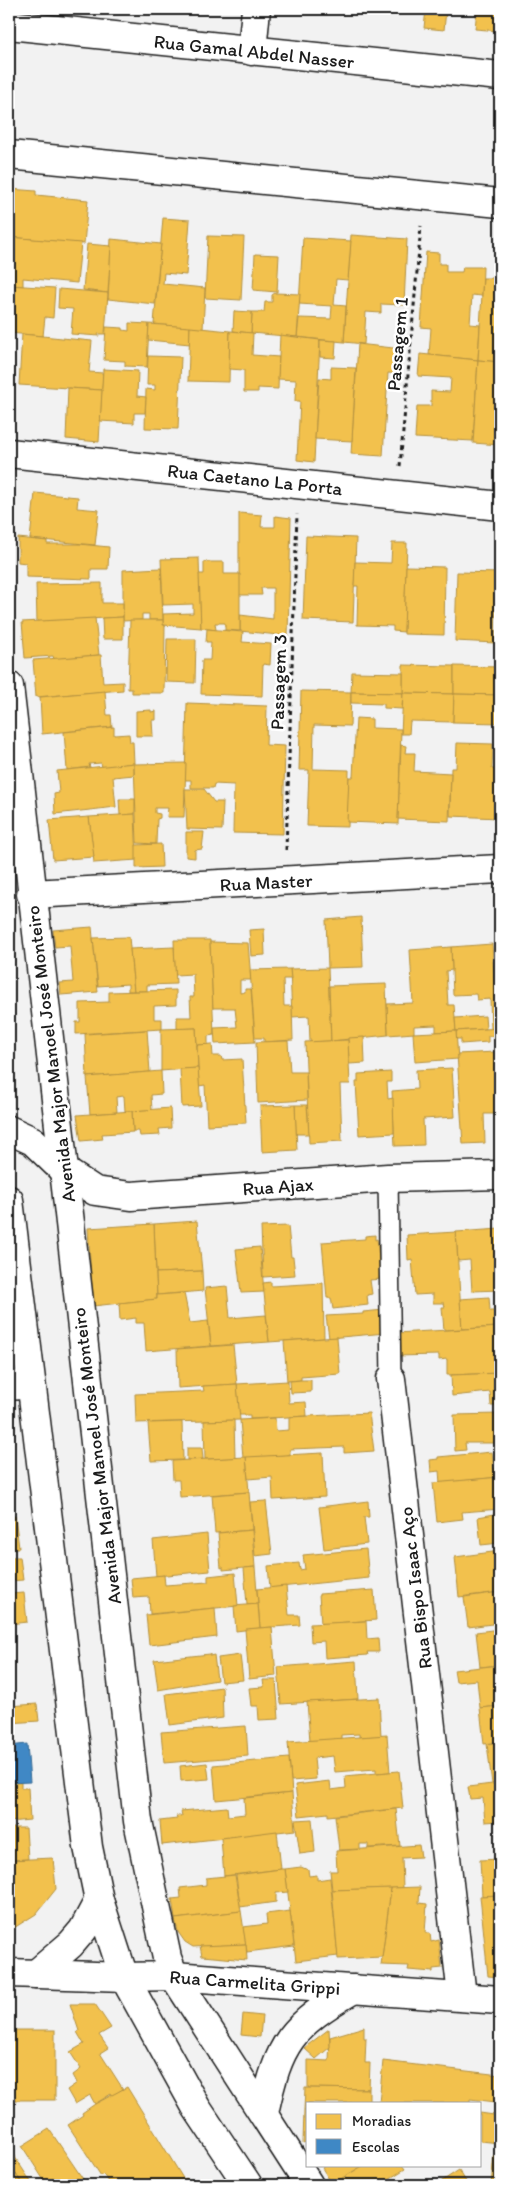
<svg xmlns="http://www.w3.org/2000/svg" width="509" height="2194" viewBox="0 0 509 2194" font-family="Itim,sans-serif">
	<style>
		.homes { fill: #f2c14e; stroke: #b2903f }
		.schools { fill: #3f88c5; stroke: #346892 }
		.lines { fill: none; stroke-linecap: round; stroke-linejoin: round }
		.lane-casing { stroke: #1c1c1c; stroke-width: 22 }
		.street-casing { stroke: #1c1c1c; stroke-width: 31 }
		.secondary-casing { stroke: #1c1c1c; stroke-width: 31 }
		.path { stroke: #1c1c1c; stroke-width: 3; stroke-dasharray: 4 4; stroke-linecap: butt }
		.lane { stroke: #fff; stroke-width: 19 }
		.street { stroke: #fff; stroke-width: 28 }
		.secondary { stroke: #fff; stroke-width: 28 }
		.labels { text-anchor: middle; stroke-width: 5; stroke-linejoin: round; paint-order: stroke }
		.street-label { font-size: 19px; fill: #1c1c1c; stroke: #fff }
	</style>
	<rect width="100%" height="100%" fill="#f2f2f2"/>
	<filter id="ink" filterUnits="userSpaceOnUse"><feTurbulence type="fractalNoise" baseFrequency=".02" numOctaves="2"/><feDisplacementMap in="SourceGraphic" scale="10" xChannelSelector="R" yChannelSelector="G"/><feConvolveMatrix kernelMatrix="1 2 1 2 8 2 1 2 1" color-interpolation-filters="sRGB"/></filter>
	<g filter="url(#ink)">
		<g class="homes">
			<polygon points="426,9 474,9 474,12 446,10 444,30 424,28"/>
			<polygon points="477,9 500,9 500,31 475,29"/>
			<polygon points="9,189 36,191 36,195 88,200 84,244 9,237"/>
			<polygon points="163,218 190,220 186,275 164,273 163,284 205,288 203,329 154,324"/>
			<polygon points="351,235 407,239 404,305 381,304 381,313 366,312 364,344 344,342"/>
			<polygon points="208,236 244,237 241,300 205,298"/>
			<polygon points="9,237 81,243 77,283 23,278 23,286 9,285"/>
			<polygon points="303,238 351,241 348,280 336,279 334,305 346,306 344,342 297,337 299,318 331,319 332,306 299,304"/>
			<polygon points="111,239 161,244 155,304 108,299"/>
			<polygon points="87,244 111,246 108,293 83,290"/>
			<polygon points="426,252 439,253 439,264 446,264 446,272 462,272 463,267 483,267 482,296 472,295 470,324 480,325 478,360 429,355 431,328 421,327"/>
			<polygon points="255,254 279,255 277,292 253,290"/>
			<polygon points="483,278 500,278 500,362 478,360"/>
			<polygon points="9,285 55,288 53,318 45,317 43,336 9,333"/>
			<polygon points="59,289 108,293 105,334 98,334 99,336 71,334 73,309 58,308"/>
			<polygon points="275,293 300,294 297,337 251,333 252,312 264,312 265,302 272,302 272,295"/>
			<polygon points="234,311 252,312 251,333 233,331"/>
			<polygon points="129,323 149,324 147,367 125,366 125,361 104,360 106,327 123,328 123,330 129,331"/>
			<polygon points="149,324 190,327 190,344 148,340"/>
			<polygon points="190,327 230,331 229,382 188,381"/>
			<polygon points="230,331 253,333 252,355 279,357 278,389 258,388 258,392 244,392 244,370 229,369"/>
			<polygon points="22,334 92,341 89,372 103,373 102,390 19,385"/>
			<polygon points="280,335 320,340 314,462 297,460 300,401 295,401 296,380 278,379"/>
			<polygon points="320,340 336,341 335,358 320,357"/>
			<polygon points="358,344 402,349 401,374 388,373 383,456 351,454"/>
			<polygon points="420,354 478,360 473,441 415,438 417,406 431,406 431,391 450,392 451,378 418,376"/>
			<polygon points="148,356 181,357 178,429 145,428 146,389 155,390 155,385 147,385"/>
			<polygon points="478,360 500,362 500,445 473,443"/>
			<polygon points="331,367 356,368 352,441 315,439 319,378 331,379"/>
			<polygon points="103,369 138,371 137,396 146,397 145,413 134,413 134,423 100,421"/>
			<polygon points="68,388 102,390 99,442 66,439"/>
			<polygon points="35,493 78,497 77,508 99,510 95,545 30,539"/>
			<polygon points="239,513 262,515 261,527 275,527 275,516 291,518 288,636 240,631 240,615 273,619 273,588 261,588 262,595 239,595"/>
			<polygon points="306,536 356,538 353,622 303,620"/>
			<polygon points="18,538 47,541 47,544 79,544 109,547 108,569 91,569 91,579 26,577 26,563 18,562"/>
			<polygon points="392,543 407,543 404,632 393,631 393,626 357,625 358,586 354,586 355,562 391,563"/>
			<polygon points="199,558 201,628 163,625 163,614 193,613 193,604 163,605 161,559"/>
			<polygon points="204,562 224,562 224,574 240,574 240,631 225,630 225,623 215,623 216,630 201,628 199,574 204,574"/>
			<polygon points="406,566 445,567 444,635 404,634"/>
			<polygon points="161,568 163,620 149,620 149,614 142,614 142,620 123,621 123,570"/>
			<polygon points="457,572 500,573 500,602 496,602 495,643 455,641"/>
			<polygon points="102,583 102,603 123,603 123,617 37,622 36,584"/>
			<polygon points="123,617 123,639 103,639 102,618"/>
			<polygon points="95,618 99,655 54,659 53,656 25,658 22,622"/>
			<polygon points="130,620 163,620 163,625 165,625 164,693 132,693 132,689 128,689"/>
			<polygon points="207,629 243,632 242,642 271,644 270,665 263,664 262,696 201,694 202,660 210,660 211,642 206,642"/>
			<polygon points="167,639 196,639 195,683 166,682"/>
			<polygon points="99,655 101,655 103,683 123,682 123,690 36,697 33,660"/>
			<polygon points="403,665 454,666 454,694 403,693"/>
			<polygon points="454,666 500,667 500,695 454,694"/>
			<polygon points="352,672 403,673 403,693 351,692"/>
			<polygon points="105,691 107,715 111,715 112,727 42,734 40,697"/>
			<polygon points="301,691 351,692 350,726 314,725 313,769 349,770 348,827 307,826 309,770 299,770"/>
			<polygon points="351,692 403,693 402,709 384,708 384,704 351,703"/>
			<polygon points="403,693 454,694 453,722 410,721 409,734 401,734"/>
			<polygon points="454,694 500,695 500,723 453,722"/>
			<polygon points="187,703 267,706 266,745 285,746 283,834 233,833 234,785 214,784 213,788 191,788 191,780 185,780"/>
			<polygon points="151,710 151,712 156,711 156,720 152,720 153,736 136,736 136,711"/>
			<polygon points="356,718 372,719 372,728 401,729 398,824 347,822 349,777 353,777"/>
			<polygon points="114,727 114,735 129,734 130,742 133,742 134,763 102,767 101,763 89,764 90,767 67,770 64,732"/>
			<polygon points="457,743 493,744 492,769 500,769 500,818 450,816 451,768 456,768"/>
			<polygon points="401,745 406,746 405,753 415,753 414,771 451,773 449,821 398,819"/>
			<polygon points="134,763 134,775 113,777 116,807 55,814 54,794 59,793 57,771"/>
			<polygon points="186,763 184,817 167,817 168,808 155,808 155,813 160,814 160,818 157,819 156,844 137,843 134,764"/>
			<polygon points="185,789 204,789 214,802 223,802 222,830 187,829"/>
			<polygon points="119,799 135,799 135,814 120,815"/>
			<polygon points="135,814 137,860 94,863 89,817"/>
			<polygon points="89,817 94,857 53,860 49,820"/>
			<polygon points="186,832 204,832 202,849 195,850 195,858 186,857"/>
			<polygon points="161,844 162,867 136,868 136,845"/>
			<polygon points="361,917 363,967 328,968 326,920"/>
			<polygon points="92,927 98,992 61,995 60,983 73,982 70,946 55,947 53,930"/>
			<polygon points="264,929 265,955 251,956 249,930"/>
			<polygon points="129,937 134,991 128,991 128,984 98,986 93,938"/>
			<polygon points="174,940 210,940 214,1035 208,1036 208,1045 197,1045 196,1028 177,1029 177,1017 191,1017 190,997 194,997 193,974 175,975"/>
			<polygon points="210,942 248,943 251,980 240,980 240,993 245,992 245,989 251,989 255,1042 215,1044 214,1028 237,1027 235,1008 213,1008"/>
			<polygon points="492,944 495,990 500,989 500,1028 491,1029 490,999 477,1000 476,994 453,995 451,947"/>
			<polygon points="174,947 176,984 147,985 147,991 134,991 130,949"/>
			<polygon points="451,947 452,970 446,971 448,1005 454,1005 456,1031 436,1032 436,1025 414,1026 414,1033 388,1035 387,1004 413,1003 410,950"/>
			<polygon points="328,968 331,1041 310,1042 309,1016 292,1017 290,969"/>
			<polygon points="290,969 291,979 283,979 284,1006 292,1006 293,1040 264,1042 264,1038 255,1038 250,970"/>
			<polygon points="386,984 388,1035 331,1041 329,986"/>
			<polygon points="176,990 176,1005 154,1006 154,1019 162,1019 162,1029 76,1034 76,1022 80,1022 80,1003 109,1002 109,992"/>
			<polygon points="485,1016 486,1029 456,1031 455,1018"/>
			<polygon points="196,1028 198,1068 161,1071 161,1029"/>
			<polygon points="500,1028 500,1114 484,1114 485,1143 463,1144 457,1054 495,1052 494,1036 488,1036 488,1042 461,1044 461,1039 456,1039 456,1031"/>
			<polygon points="147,1030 150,1072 87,1077 85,1034"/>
			<polygon points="456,1031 458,1059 415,1062 413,1033"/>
			<polygon points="364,1037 365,1063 349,1064 348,1038"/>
			<polygon points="348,1040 350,1084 340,1084 342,1141 309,1143 305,1042"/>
			<polygon points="288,1041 290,1072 306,1072 307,1100 258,1103 256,1042"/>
			<polygon points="212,1044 213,1056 221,1056 222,1060 242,1059 246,1123 207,1125 205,1085 199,1086 197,1045"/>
			<polygon points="198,1068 201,1106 182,1107 180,1069"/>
			<polygon points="452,1068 455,1117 423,1119 424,1145 395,1146 392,1091 417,1089 416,1070"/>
			<polygon points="161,1071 162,1094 151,1095 152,1110 125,1111 124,1096 116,1097 117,1112 90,1114 87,1077"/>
			<polygon points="391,1072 391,1082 387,1082 388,1099 393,1098 394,1133 359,1135 356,1082 358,1082 358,1074"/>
			<polygon points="295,1105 307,1105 309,1134 296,1134"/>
			<polygon points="295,1105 297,1150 262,1152 260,1106"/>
			<polygon points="170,1108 171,1128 159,1129 160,1135 140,1136 139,1131 133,1131 132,1111"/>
			<polygon points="132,1111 133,1132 102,1134 103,1139 81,1141 77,1115"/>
			<polygon points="197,1221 202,1271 156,1273 154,1224"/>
			<polygon points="154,1224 157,1299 93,1306 88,1228"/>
			<polygon points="288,1226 291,1257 293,1257 295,1275 263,1277 261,1227"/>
			<polygon points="500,1229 500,1290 472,1291 470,1260 458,1261 456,1232"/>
			<polygon points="456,1232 462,1329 444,1330 442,1307 445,1307 444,1303 433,1303 433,1294 415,1295 412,1259 408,1260 407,1235"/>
			<polygon points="375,1235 375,1240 377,1239 381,1279 370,1280 372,1294 367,1295 368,1305 333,1309 331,1298 327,1298 322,1242 365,1239 365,1236"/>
			<polygon points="260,1247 264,1292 241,1293 236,1249"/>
			<polygon points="202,1271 203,1291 157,1295 156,1273"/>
			<polygon points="271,1282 271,1286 323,1283 324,1338 269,1342 263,1283"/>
			<polygon points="227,1286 230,1318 266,1315 269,1342 211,1346 205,1288"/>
			<polygon points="184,1293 190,1323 208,1321 211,1346 146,1351 144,1323 136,1323 136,1318 120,1320 119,1303 157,1299 157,1295"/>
			<polygon points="489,1297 490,1311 497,1311 498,1327 462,1329 460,1299"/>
			<polygon points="384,1310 386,1333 329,1338 326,1316 363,1314 363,1312"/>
			<polygon points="500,1327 500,1373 447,1375 447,1359 439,1360 439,1355 396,1356 396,1333"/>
			<polygon points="337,1337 340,1374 301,1377 301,1380 287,1381 284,1341"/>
			<polygon points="233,1345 237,1384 178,1388 177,1349"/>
			<polygon points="500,1373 500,1414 499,1414 499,1406 491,1406 490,1392 452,1396 451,1375"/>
			<polygon points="301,1380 311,1380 311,1392 291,1393 290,1381"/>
			<polygon points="288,1381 289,1403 306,1402 307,1416 250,1419 250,1415 239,1415 237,1384"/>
			<polygon points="237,1384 240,1420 136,1423 135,1394 204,1391 203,1386"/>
			<polygon points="369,1413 374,1451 344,1453 344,1447 290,1449 290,1455 243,1458 240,1420 275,1418 276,1431 289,1430 289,1417"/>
			<polygon points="499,1414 500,1414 500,1443 465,1443 466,1450 455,1451 454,1415"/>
			<polygon points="234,1420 235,1458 205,1459 204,1421"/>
			<polygon points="182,1422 183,1460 151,1461 148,1423"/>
			<polygon points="187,1448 202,1448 203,1459 187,1460"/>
			<polygon points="492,1452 494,1469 498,1469 496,1452 500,1452 500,1477 440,1483 439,1471 431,1472 430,1460 438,1459 438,1457"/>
			<polygon points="323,1453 325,1497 273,1500 272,1477 248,1479 246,1457"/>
			<polygon points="246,1457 249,1492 180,1497 179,1480 173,1480 172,1461"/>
			<polygon points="500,1477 500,1509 462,1512 463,1519 437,1522 433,1483"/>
			<polygon points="249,1492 252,1530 215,1533 212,1495"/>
			<polygon points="266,1501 272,1554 255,1556 250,1502"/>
			<polygon points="368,1501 369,1517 364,1517 367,1544 324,1549 319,1507"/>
			<polygon points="500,1513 500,1543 481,1545 478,1517"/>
			<polygon points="15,1516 19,1548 9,1548 9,1517"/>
			<polygon points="252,1530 255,1567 223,1570 223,1567 221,1568 218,1533"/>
			<polygon points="207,1534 210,1571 156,1576 153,1540"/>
			<polygon points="366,1549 369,1578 270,1588 268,1566 299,1563 300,1570 305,1569 303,1555"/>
			<polygon points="500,1551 500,1592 459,1597 455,1557"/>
			<polygon points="9,1557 20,1557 23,1580 9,1581"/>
			<polygon points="255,1567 258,1604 247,1605 244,1568"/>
			<polygon points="235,1573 238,1606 150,1614 149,1597 133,1598 131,1578 164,1575 165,1585 208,1582 208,1576"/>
			<polygon points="286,1586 289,1615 299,1615 300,1625 260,1628 257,1589"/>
			<polygon points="374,1590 376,1620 321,1624 319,1594"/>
			<polygon points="500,1592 500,1623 468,1627 464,1597"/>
			<polygon points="24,1593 27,1622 9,1624 9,1594"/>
			<polygon points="258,1604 260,1628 236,1631 234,1606"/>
			<polygon points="215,1608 217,1637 149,1645 146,1615"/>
			<polygon points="366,1621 367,1639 378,1638 379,1652 367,1652 368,1655 325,1658 324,1641 311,1642 310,1624"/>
			<polygon points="272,1627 276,1676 249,1679 245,1629"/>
			<polygon points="500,1629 500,1665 480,1667 476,1632"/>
			<polygon points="210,1654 210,1656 214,1655 217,1680 158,1690 154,1660"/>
			<polygon points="240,1655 243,1680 221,1682 218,1658"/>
			<polygon points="356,1661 358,1699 281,1704 278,1667"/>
			<polygon points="500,1665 500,1706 480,1708 477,1680 456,1682 454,1670"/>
			<polygon points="263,1680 276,1680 279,1719 259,1720 258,1706 251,1706 249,1688 264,1687"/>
			<polygon points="222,1687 223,1718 170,1725 166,1694"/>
			<polygon points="379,1698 381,1736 359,1737 359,1734 341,1735 341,1739 310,1741 307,1702"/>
			<polygon points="37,1704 39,1721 9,1723 9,1706"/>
			<polygon points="500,1706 500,1742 484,1744 480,1708"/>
			<polygon points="246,1726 248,1756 164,1763 161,1732"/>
			<polygon points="387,1735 390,1772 376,1773 376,1769 335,1772 333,1756 314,1758 316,1779 291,1781 288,1742"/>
			<polygon points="500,1742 500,1783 492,1784 487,1744"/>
			<polygon points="289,1758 292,1793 216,1800 213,1765"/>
			<polygon points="207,1763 209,1779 181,1781 180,1766"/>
			<polygon points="399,1771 403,1808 328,1816 328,1813 299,1816 295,1785 330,1781 331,1790 346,1788 345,1776"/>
			<polygon points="21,1782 21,1788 28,1788 30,1820 9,1822 9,1783"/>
			<polygon points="500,1783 500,1821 485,1822 483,1798 470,1799 468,1787"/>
			<polygon points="292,1793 295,1830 162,1845 160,1821 177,1819 176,1816 182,1816 181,1811 227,1807 228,1816 245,1814 244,1798"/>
			<polygon points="396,1809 400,1846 368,1848 368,1844 360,1844 360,1849 339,1850 335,1816"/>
			<polygon points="312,1819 315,1852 300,1854 295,1820"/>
			<polygon points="9,1828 26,1828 28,1859 9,1860"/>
			<polygon points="277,1831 281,1869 224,1876 221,1838"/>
			<polygon points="419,1845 421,1857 402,1858 403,1888 332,1890 330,1871 337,1871 336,1851"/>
			<polygon points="53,1858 56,1889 36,1914 9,1931 9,1860"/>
			<polygon points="499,1859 500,1895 482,1896 480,1860"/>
			<polygon points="301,1867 308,1870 309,1876 317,1875 317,1880 330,1878 338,1956 296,1961 285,1869"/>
			<polygon points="281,1869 285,1869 288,1892 276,1893 276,1902 240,1907 236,1875"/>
			<polygon points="235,1875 241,1911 175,1919 172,1899 181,1898 180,1888 206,1885 206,1878"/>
			<polygon points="420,1887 419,1903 427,1904 425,1933 430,1933 431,1942 439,1940 442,1968 433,1969 433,1972 408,1970 409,1966 381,1965 391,1888"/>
			<polygon points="391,1888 382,1957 338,1959 332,1890"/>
			<polygon points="500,1895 500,1977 488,1976 480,1896"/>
			<polygon points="241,1911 246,1944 193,1947 185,1942 178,1932 175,1919"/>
			<polygon points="290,1911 294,1946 247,1952 243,1927 267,1924 266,1914"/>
			<polygon points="246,1944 247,1960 202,1956 200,1946"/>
			<polygon points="70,2004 95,2004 111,2028 99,2035 108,2048 100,2053 123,2089 112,2096 111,2094 95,2104 90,2095 75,2104 67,2090 77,2083 73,2075 81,2069 70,2052 84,2044 77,2032 79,2031"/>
			<polygon points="243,2014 262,2016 260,2037 241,2035"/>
			<polygon points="364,2027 364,2038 366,2038 365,2063 370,2063 369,2089 308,2088 308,2060 329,2061 330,2037"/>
			<polygon points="329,2029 330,2047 316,2059 304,2048"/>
			<rect x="9" y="2030" width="46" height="70"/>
			<polygon points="383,2061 500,2075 500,2143 480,2141 480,2113 494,2115 496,2102 470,2099 470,2103 379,2103"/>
			<polygon points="127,2087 184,2180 186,2178 191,2185 153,2185 150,2179 143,2183 145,2185 110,2185 103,2174 101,2176 68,2125 83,2115 82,2113 95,2104"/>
			<polygon points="305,2088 369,2089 369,2103 308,2103 308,2110 304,2110"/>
			<polygon points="304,2110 308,2110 308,2141 303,2143"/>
			<polygon points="49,2129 87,2185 47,2185 22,2146"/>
			<polygon points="9,2148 33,2185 23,2185 12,2168 10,2170"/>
			<polygon points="494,2155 500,2156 500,2185 491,2185"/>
			<polygon points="326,2165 364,2165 332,2184 322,2168"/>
			<polygon points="364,2165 402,2165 405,2169 379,2185 334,2185 333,2184"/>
			<polygon points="9,2168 10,2170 12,2168 23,2185 9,2185"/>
			<polygon points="459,2170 468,2185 471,2183 472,2185 436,2185"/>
		</g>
		<polygon class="schools" points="27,1744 30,1782 9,1783 9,1746"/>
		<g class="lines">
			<defs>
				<polyline id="lane" points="388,1178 391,1379"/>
				<g id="street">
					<polyline points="252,51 256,9"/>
					<polyline points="9,453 500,506"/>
					<polyline points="31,894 500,869"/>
					<polyline points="9,1130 33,1141 63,1170 95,1191 131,1196 388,1178 500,1175"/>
					<polyline points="391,1379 462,1996"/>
					<polyline points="9,1386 31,1384"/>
					<polyline points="9,1973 124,1977 174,1976 500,2000"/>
				</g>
				<g id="secondary">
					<polyline points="9,25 500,76"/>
					<polyline points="9,155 500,203"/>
					<polyline points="9,686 138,1821 167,1958 174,1976 309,2185"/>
					<polyline points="9,1200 88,1847 99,1900 124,1977 196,2107 248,2185"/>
					<polyline points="36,1974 71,1944 83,1930 99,1900"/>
					<path d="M264,2113C279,2042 291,2026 354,1989"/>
				</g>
			</defs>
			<use href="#lane" class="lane-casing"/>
			<use href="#street" class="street-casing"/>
			<use href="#secondary" class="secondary-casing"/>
			<g class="path">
				<polyline points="400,466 421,226"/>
				<polyline points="286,850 297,514"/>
			</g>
			<use href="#lane" class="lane"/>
			<use href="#street" class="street"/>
			<use href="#secondary" class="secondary"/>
		</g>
	</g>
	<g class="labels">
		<g class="street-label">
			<text transform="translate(254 51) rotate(6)" y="7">Rua Gamal Abdel Nasser</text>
			<text transform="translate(397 344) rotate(-85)" y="7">Passagem 1</text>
			<text transform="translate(255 479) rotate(6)" y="7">Rua Caetano La Porta</text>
			<text transform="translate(278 682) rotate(-88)" y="7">Passagem 3</text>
			<text transform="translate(266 882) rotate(-3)" y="7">Rua Master</text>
			<text transform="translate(50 1054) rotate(-97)" y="7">Avenida Major Manoel José Monteiro</text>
			<text transform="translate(278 1186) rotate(-4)" y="7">Rua Ajax</text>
			<text transform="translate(96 1456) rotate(-97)" y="7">Avenida Major Manoel José Monteiro</text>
			<text transform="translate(415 1588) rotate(-97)" y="7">Rua Bispo Isaac Aço</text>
			<text transform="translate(255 1982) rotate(4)" y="7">Rua Carmelita Grippi</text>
		</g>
	</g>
	<rect width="509" height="2194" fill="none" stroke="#fff" stroke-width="30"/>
	<rect x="15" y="15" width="479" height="2164" fill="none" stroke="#1c1c1c" stroke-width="2" filter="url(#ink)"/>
	<rect x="306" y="2102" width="175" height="65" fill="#ffffff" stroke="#a4a4a4"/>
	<rect x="316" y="2114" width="25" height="15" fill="#f2c14e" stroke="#a4a4a4"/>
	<text x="352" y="2126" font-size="15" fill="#1c1c1c">Moradias</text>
	<rect x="316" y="2139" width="25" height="15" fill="#3f88c5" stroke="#a4a4a4"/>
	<text x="352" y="2152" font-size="15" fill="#1c1c1c">Escolas</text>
</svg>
